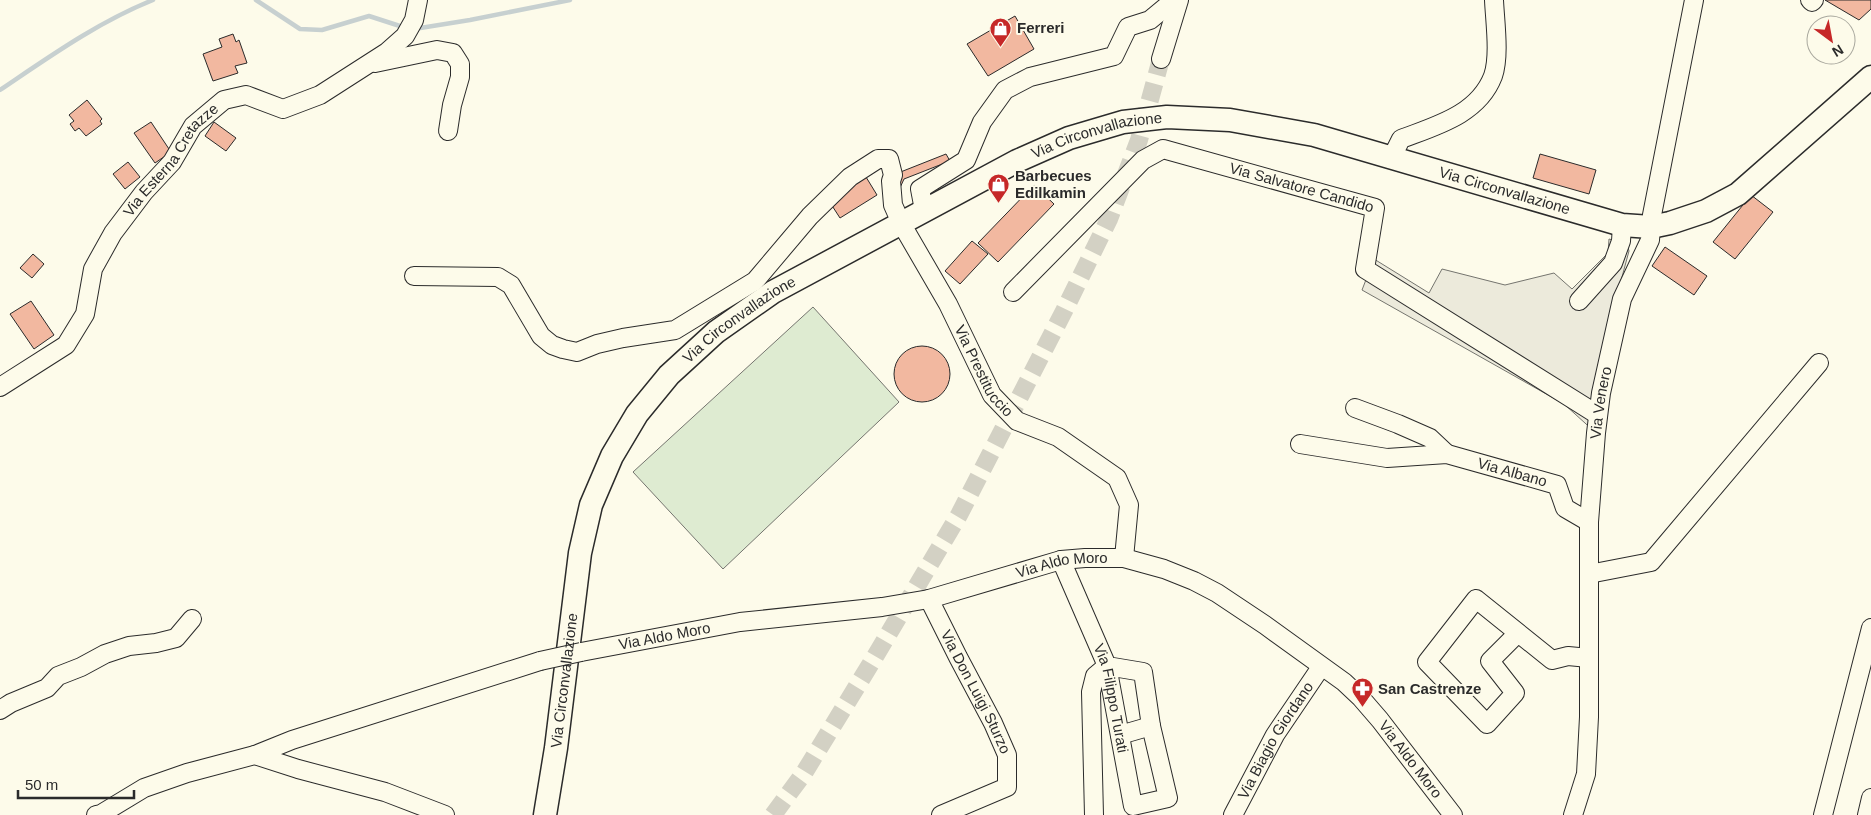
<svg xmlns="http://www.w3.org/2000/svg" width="1871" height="815" viewBox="0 0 1871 815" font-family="Helvetica,sans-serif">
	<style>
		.green { fill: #deebd1; stroke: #74746e }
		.parking { fill: #eceadb; stroke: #74746e }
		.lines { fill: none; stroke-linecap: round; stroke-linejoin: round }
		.stream { stroke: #c7d0d0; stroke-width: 4.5 }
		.building { fill: #f2b8a0; stroke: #2b2b2b }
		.minor-tunnel { stroke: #d3d1c4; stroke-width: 18; stroke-dasharray: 18 9; stroke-linecap: butt }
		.minor-casing { stroke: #2b2b2b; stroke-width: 20 }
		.major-casing { stroke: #2b2b2b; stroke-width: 25 }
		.minor { stroke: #fdfbea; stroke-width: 18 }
		.major { stroke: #fdfbea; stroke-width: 22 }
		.minor-bridge-casing { stroke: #2b2b2b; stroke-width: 20; stroke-linecap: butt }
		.minor-bridge { stroke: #fdfbea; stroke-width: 18 }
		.labels { text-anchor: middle; stroke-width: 4; stroke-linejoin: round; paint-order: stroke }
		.poi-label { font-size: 15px; font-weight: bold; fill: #2b2b2b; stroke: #fdfbea; text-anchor: start }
		.street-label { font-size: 15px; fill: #2b2b2b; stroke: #fdfbea }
	</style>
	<rect width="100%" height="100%" fill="#fdfbea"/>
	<polygon class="green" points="813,307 899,402 723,569 633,472"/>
	<polygon class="parking" points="1609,239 1627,244 1629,251 1612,314 1596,433 1564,404 1362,290 1374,259 1429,293 1442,269 1505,285 1554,273 1572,289 1608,253"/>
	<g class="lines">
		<g class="stream">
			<polyline points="256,0 300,29 322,30 369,16 406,28"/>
			<polyline points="414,29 470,20 570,0"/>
			<path d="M0,90C49,57 98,22 153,0"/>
		</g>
	</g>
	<g class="building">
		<polygon points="1825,0 1871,0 1871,9 1859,20"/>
		<polygon points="1015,16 1034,49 988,76 967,44"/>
		<polygon points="233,34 236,42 239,40 247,63 235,66 238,73 213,81 203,54 222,47 219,39"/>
		<polygon points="87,100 102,119 100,121 102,124 86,136 79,128 75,131 70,124 74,121 69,115"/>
		<polygon points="151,122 171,152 155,163 134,133"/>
		<polygon points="214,122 236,138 226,151 205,136"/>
		<polygon points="946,154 950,161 904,179 899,190 898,173"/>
		<polygon points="1540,154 1596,170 1589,194 1533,178"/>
		<polygon points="128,162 140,177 125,189 113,174"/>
		<polygon points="866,177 877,195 840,218 829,201"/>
		<polygon points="1034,185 1054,204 998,262 978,243"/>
		<polygon points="1751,195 1773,212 1735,259 1713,242"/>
		<polygon points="972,241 988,254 960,284 945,271"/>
		<polygon points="1665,247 1707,276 1694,295 1652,266"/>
		<polygon points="33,254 44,264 32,278 20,268"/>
		<polygon points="31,301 54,335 34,349 10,314"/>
		<circle cx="922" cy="374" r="28"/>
	</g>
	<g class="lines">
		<polyline class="minor-tunnel" points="773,815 804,773 873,660 959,515 1064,311 1109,219 1139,140 1161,59"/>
		<defs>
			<g id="minor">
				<polyline points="1810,0 1812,2 1814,0"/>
				<polyline points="1161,59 1179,0"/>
				<polyline points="375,63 437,50 453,53 460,64 460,77 452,105 448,131"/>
				<path d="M1391,159L1401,139C1435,126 1478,115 1493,76C1500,56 1495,22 1494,0"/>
				<polyline points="924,210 920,189 966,160 982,122 1005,90 1030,77 1114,56 1128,27 1150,20 1174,0"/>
				<path id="s1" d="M414,276L498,277L511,285L541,336L552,345L563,349L577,352L597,344L623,338L675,330L755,281L810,216L850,177L878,159H889L893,175L891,181L893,205L901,223L948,304L992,395L1017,421L1058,437L1117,478L1129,505L1124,558"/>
				<path id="s2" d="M1013,292L1143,160L1163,149L1375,208L1365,269L1598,415"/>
				<polyline points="1579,301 1613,263 1621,241 1622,225"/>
				<path id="s3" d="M0,387L66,345L85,314L93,269L113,233L144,192L172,162L193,126L224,100L246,95L283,109L320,95L387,52L405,36L414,20L418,0"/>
				<polyline points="1355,408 1398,424 1430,438 1447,454"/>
				<path id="s4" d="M1300,444L1387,458L1447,454L1557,485L1565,508L1589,522"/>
				<path id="s5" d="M1061,560L1107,666L1133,806L1168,798L1151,726L1143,672L1107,666L1095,676L1091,692L1094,815"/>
				<polyline points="1589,574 1651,562 1819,363"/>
				<path id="s6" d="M929,599L958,657L993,723L1007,755V787L941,815"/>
				<polyline points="1517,634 1490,661 1515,693 1487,724 1427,662 1476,599 1552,660 1568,656 1589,658"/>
				<path id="s7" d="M581,652L740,622L882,607L929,599L1061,560L1085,558H1124L1164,569L1194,581L1217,593L1265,625L1344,682L1361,698L1380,720L1453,815"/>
				<polyline points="0,710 11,703 47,688 58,676 81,667 105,654 129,646 156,643 176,638 192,619"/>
				<polyline points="1120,735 1151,726"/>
				<polyline points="255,755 298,769 385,792 445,815"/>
				<polyline points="96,815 101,814 144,788 187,773 255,755 292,740 540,661"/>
				<path id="s8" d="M1233,815L1275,735L1321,667"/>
				<path id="s9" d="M1573,815L1586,774L1589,717V522L1596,433L1601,393L1622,299L1650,240L1652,215L1694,0"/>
				<polyline points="1823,815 1871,628"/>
				<polyline points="1867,815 1871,798"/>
			</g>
			<g id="major">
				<path id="s10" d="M545,815L556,748L580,553L591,505L612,456L637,414L669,375L716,332L773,292L1017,161L1069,138L1123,122L1167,117L1230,120L1314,135L1622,225L1651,227L1670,223L1706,211L1738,194L1871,77"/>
			</g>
		</defs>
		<use href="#minor" class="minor-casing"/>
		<use href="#major" class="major-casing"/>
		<use href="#minor" class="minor"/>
		<use href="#major" class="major"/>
		<defs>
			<polyline id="minor-bridge" points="540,661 581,652"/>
		</defs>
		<use href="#minor-bridge" class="minor-bridge-casing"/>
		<use href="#minor-bridge" class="minor-bridge"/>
	</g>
	<defs>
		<symbol id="shop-pin" viewBox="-11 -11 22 30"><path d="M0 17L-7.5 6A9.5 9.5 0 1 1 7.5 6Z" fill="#c62828" stroke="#fdfbea"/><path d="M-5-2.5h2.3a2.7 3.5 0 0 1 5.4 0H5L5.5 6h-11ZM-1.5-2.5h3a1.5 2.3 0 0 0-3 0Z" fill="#fff"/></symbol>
		<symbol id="pharmacy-pin" viewBox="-11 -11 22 30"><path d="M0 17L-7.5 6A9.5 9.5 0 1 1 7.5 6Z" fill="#c62828" stroke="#fdfbea"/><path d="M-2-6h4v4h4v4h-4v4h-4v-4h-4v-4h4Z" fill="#fff"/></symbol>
	</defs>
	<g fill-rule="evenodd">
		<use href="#shop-pin" x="988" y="16" width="25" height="34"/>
		<use href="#shop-pin" x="986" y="172" width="25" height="34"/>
		<use href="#pharmacy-pin" x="1350" y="676" width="25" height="34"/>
	</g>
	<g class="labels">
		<g class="poi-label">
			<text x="1017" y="33">Ferreri</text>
			<text x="1015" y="181">Barbecues<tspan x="1015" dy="17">Edilkamin</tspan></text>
			<text x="1378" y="694">San Castrenze</text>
		</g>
		<g class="street-label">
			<text dy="5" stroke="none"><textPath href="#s10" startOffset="961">Via Circonvallazione</textPath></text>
			<text dy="5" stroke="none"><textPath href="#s3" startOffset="295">Via Esterna Cretazze</textPath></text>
			<text dy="5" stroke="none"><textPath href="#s2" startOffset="352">Via Salvatore Candido</textPath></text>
			<text dy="5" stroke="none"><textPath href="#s10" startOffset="1381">Via Circonvallazione</textPath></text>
			<text dy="5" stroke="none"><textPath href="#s10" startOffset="556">Via Circonvallazione</textPath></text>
			<text dy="5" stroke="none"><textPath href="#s1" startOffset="815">Via Prestituccio</textPath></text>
			<text dy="5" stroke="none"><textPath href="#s9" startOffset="415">Via Venero</textPath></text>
			<text dy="5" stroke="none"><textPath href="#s4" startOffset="216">Via Albano</textPath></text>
			<text dy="5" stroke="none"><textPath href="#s7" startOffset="490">Via Aldo Moro</textPath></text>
			<text dy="5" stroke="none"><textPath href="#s7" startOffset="85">Via Aldo Moro</textPath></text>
			<text dy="5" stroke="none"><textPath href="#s10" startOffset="136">Via Circonvallazione</textPath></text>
			<text dy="5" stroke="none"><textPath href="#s6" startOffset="104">Via Don Luigi Sturzo</textPath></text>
			<text dy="5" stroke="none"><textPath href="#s5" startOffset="148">Via Filippo Turati</textPath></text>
			<text dy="5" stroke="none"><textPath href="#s8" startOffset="86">Via Biagio Giordano</textPath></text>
			<text dy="5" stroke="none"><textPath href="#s7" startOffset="910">Via Aldo Moro</textPath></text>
		</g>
	</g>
	<g transform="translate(1831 40) rotate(148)"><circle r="24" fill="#fdfbea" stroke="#a9a89e"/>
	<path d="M0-4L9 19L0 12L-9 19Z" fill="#c62828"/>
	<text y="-8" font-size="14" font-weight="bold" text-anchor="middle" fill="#2b2b2b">N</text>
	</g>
	<path d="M18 790v8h116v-8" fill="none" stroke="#2b2b2b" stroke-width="2.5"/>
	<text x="25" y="790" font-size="15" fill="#2b2b2b" stroke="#fdfbea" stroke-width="4" paint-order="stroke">50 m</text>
</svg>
